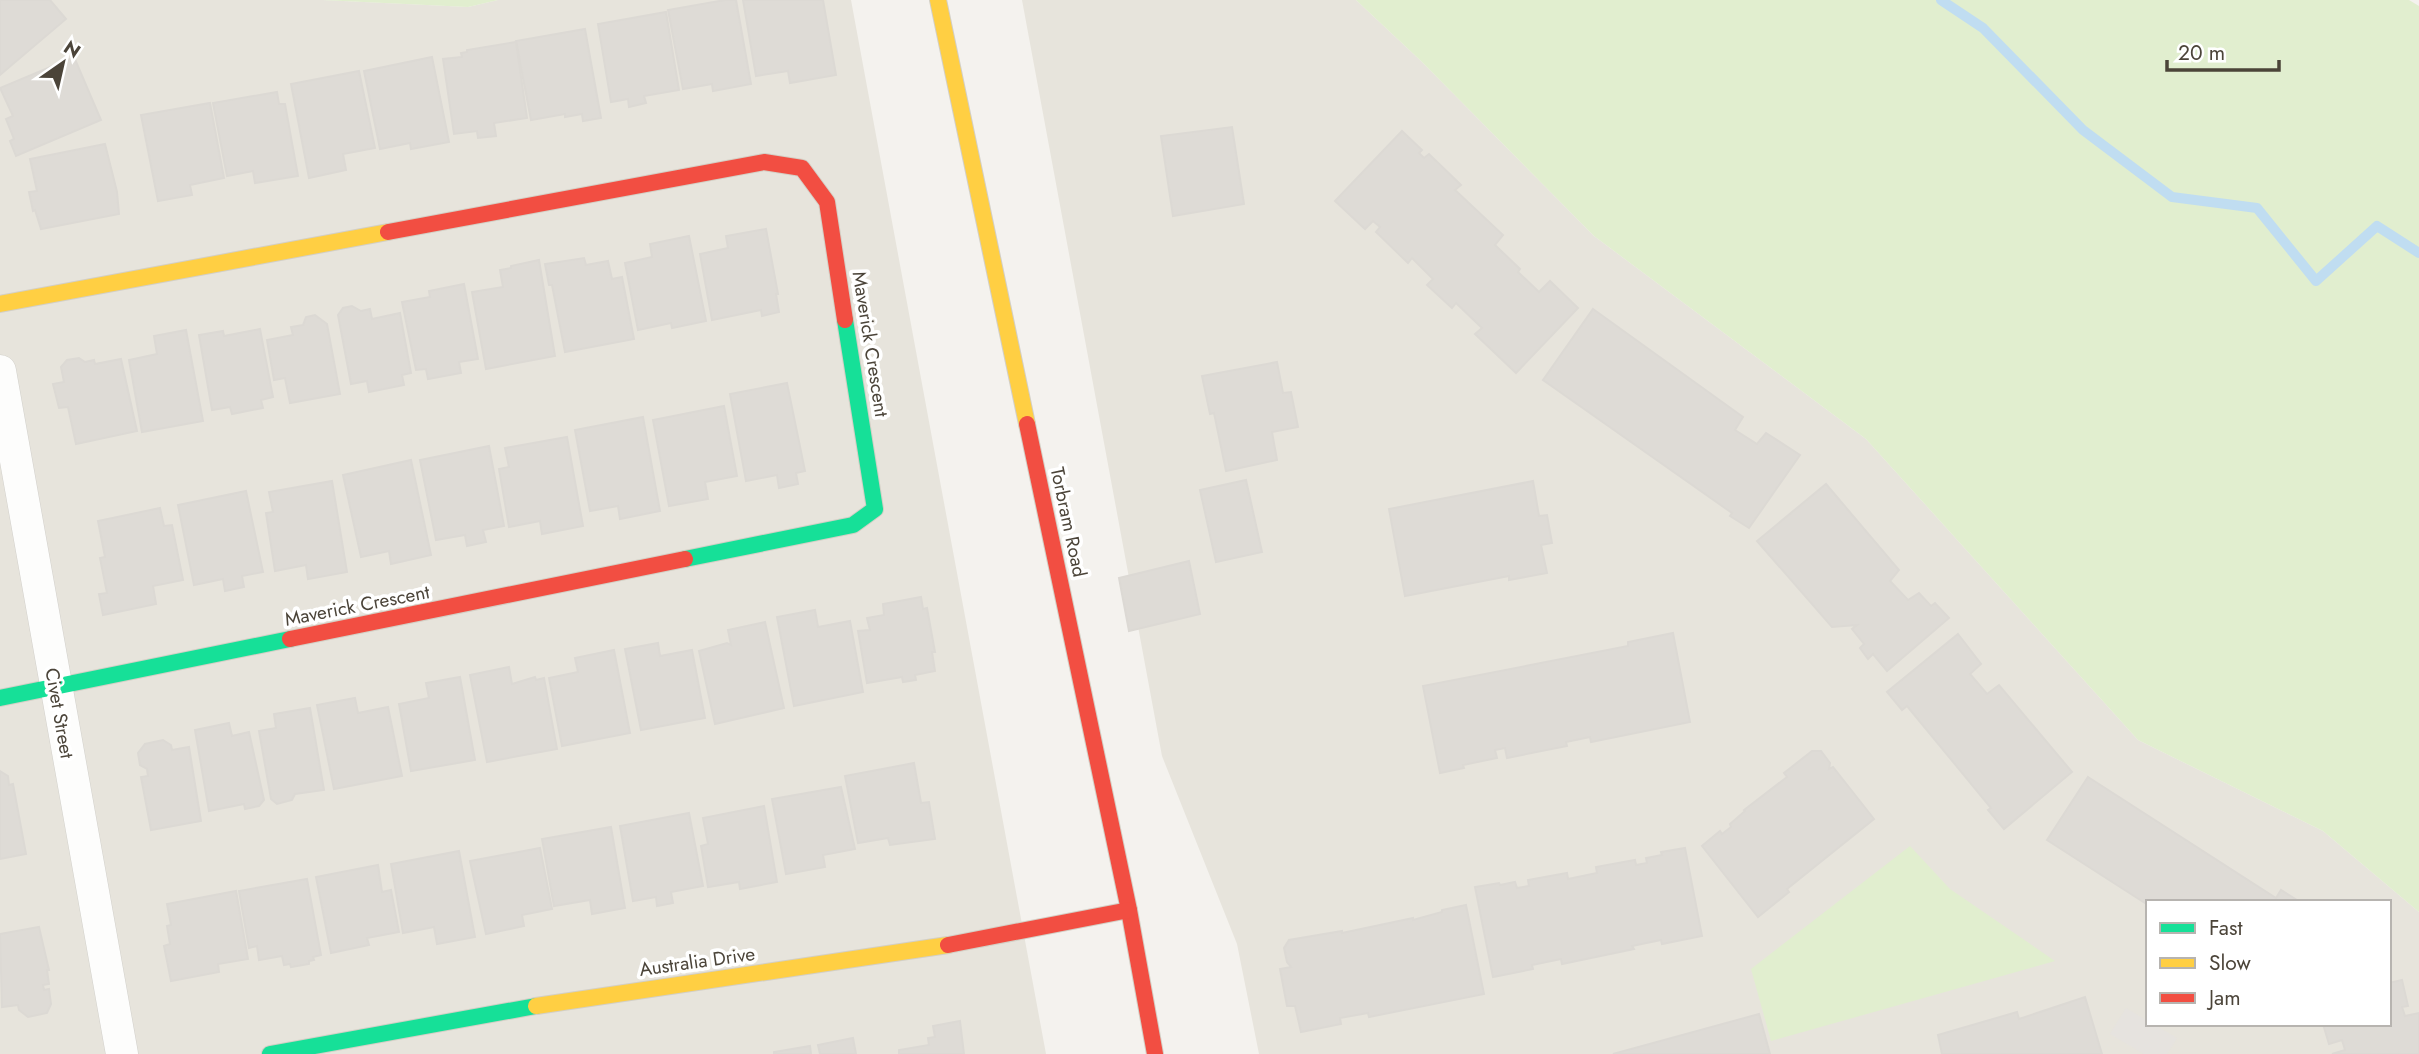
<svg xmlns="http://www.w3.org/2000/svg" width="2419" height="1054" viewBox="0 0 2419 1054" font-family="Jost,sans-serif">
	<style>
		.residential { fill: #e7e4dc; fill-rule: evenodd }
		.green { fill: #e1eecf }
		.parking { fill: #e6e3df }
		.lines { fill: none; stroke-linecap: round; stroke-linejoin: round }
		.stream { stroke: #c0ddf1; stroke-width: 10 }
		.building { fill: #dedbd6; stroke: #dcd9d4; stroke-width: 2 }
		.street-casing { stroke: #d2d0cb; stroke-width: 33 }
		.fast-casing { stroke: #d3cfc5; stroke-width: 18 }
		.slow-casing { stroke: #d3cfc5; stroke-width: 18 }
		.jam-casing { stroke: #d3cfc5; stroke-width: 18 }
		.street { stroke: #fdfdfc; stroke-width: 32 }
		.fast { stroke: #16e098; stroke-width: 16 }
		.slow { stroke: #ffcf43; stroke-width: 16 }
		.jam { stroke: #f24e42; stroke-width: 16 }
		.labels { text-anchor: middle; stroke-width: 7; stroke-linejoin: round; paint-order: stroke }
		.street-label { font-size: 19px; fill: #4b4439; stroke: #fff }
	</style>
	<rect width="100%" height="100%" fill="#f4f2ee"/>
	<g class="residential">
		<polygon points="0,0 322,0 468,7 498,0 851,0 1046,1054 0,1054"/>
		<path d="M1022,0H1356L1421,61L1594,236L1866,439L2138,740L2323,831L2419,912V1054H1259L1237,944L1162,756ZM2148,902H2389V1024H2148Z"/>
	</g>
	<g class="green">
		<polygon points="322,0 498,0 468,7"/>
		<polygon points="1356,0 2409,0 2419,6 2419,912 2323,831 2138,740 1866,439 1594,236 1421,61"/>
		<polygon points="1910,846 1950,889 2055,961 1771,1041 1751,969"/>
	</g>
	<polygon class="parking" points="2126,1008 2148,1021 2148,1024 2153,1024 2177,1038 2167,1054 2144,1054 2110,1034"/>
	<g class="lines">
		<polyline class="stream" points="1941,0 1983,28 2083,130 2172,197 2257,208 2316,281 2377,226 2419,253"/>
	</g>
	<g class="building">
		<polygon points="0,0 50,0 66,19 0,75"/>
		<polygon points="725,0 736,0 751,84 713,91 712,84 683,89 668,10"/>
		<polygon points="743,0 823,0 836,75 790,83 788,71 756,76"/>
		<polygon points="666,12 679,90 644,96 646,103 629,107 628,99 611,102 598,24"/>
		<polygon points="585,29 601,118 583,121 582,114 565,117 565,114 531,120 516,41"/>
		<polygon points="516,42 527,118 494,123 496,136 478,138 477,131 454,134 443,59 462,57 461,53 467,52 467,50"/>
		<polygon points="74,57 101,120 16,156 10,141 14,139 6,119 13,116 0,88"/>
		<polygon points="432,57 449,142 411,149 410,143 380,149 364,71"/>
		<polygon points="359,71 375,148 343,154 346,170 309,178 291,84"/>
		<polygon points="277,92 279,104 285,104 298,176 255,183 253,171 227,176 213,103"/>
		<polygon points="210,103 224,178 190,185 192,195 158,201 141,115"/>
		<polygon points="1232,127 1244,204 1173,216 1161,136"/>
		<polygon points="1402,131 1422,150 1419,153 1424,158 1429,154 1461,185 1455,190 1503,235 1495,245 1520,269 1518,272 1539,292 1550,281 1578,308 1516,373 1475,334 1482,328 1456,303 1452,308 1427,285 1433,279 1412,258 1408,263 1376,232 1380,227 1373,221 1365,229 1335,201"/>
		<polygon points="105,144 117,192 119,214 41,229 35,210 33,211 29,192 37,191 30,159"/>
		<polygon points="766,229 778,294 776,294 779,312 762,316 761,310 712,320 700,254 728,248 726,236"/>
		<polygon points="689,236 706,321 672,328 671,323 638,330 625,263 652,257 650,244"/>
		<polygon points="584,258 586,265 608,261 612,279 622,277 634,339 565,352 552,285 549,285 545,264"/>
		<polygon points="539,260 555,356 486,369 472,292 503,287 500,270 511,268 511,266"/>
		<polygon points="464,284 478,359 459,362 461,373 428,379 426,369 416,370 402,302 430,297 429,291"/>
		<polygon points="352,306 361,311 370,309 372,319 400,313 411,373 402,375 404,385 369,392 367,381 351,384 338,315 343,308"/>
		<polygon points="1593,309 1743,417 1735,430 1757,444 1766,433 1800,455 1749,528 1730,516 1732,513 1543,380"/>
		<polygon points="315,315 327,324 340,394 290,403 285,378 274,380 267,340 293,335 291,327 303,325 306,317"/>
		<polygon points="260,329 273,397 261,400 263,408 232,414 230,407 212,410 199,335 223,331 224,336"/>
		<polygon points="186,330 203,421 142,432 129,360 157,354 154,336"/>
		<polygon points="79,358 85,362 94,360 95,364 121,359 137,431 76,444 68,407 59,408 53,384 64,382 61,367 67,360"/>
		<polygon points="1277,362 1283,393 1291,392 1298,427 1272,432 1277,460 1226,471 1214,413 1210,414 1202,376"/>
		<polygon points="787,383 805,471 796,473 798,484 779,488 777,475 746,481 730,394"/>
		<polygon points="724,406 737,476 705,482 708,499 669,506 653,420"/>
		<polygon points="643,417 660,511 620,519 618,506 590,511 575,430"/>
		<polygon points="567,437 583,526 542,534 540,521 509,527 499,469 509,467 505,448"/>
		<polygon points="489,446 504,526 483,530 486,542 467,546 465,535 436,540 420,460"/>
		<polygon points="411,460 431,555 391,564 389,551 361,557 343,475"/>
		<polygon points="1246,480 1262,552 1216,562 1200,490"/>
		<polygon points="332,481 347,572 308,579 306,565 275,571 266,513 273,512 269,492"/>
		<polygon points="1533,481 1539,516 1547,515 1552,543 1541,545 1547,573 1509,580 1509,576 1405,596 1389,509"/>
		<polygon points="1826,484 1899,570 1890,581 1908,600 1919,593 1931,606 1935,603 1949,618 1887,671 1873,654 1868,659 1860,648 1864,644 1852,629 1857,625 1832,627 1757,541"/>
		<polygon points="246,491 263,572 242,576 244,587 225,591 223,579 194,585 178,505"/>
		<polygon points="160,508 164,526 172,525 183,580 153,586 156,604 103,615 99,594 107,593 100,558 105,557 98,521"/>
		<polygon points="1189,561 1200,614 1129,631 1119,578"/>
		<polygon points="921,597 923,609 927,608 935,652 932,652 935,671 915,675 916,680 903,682 902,677 867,683 858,631 870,630 867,618 884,615 883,604"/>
		<polygon points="815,610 818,627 850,621 863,692 794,706 777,617"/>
		<polygon points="765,622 784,708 715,724 699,651 727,643 731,645 728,630"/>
		<polygon points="1673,633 1690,722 1591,742 1590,737 1566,742 1567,746 1507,758 1505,748 1495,750 1497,758 1463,765 1464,768 1440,773 1423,686 1628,646 1628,642"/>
		<polygon points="1958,634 1981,664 1970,674 1987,694 1999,685 2072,772 2004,829 1988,810 1991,808 1907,706 1902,710 1887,692"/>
		<polygon points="658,643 660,656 692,650 705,718 641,730 625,649"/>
		<polygon points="614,650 630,733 562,746 549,678 578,672 575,658"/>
		<polygon points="509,667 512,684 535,677 536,680 544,678 557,749 487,762 470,675"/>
		<polygon points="460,677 475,760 411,771 399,704 429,698 426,683"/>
		<polygon points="355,698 358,713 388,707 402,776 334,789 317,705"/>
		<polygon points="310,708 324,790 295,794 292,800 277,804 271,799 259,731 276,728 274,714"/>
		<polygon points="229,723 232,736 249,732 264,800 259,806 245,809 244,804 209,811 195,730"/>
		<polygon points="163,740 171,745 172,750 189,747 201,821 151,830 141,777 148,776 147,769 140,765 138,753 145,744"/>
		<polygon points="1812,751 1821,751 1830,763 1829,769 1833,767 1874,819 1787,889 1789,892 1758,917 1702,846 1720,831 1722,834 1731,827 1730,824 1745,811 1744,810 1787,777 1784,773"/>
		<polygon points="914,763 921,803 929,802 935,839 890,845 888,838 858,843 845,776"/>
		<polygon points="0,771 8,776 9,785 13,784 26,854 0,859"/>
		<polygon points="2088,777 2276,898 2281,890 2300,902 2148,902 2148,905 2047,840"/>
		<polygon points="841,787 855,849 823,855 825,867 786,874 772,799"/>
		<polygon points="764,806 777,882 740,889 739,882 708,887 701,846 708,844 703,818"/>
		<polygon points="689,813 703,886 671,892 673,903 657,906 656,897 633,901 620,826"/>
		<polygon points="611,827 625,908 592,914 590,900 554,906 542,839"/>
		<polygon points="540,848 552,909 522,915 524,926 486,934 470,861"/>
		<polygon points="1685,848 1702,936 1662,944 1661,940 1632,946 1634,949 1562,964 1561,959 1532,965 1533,969 1493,977 1475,887 1499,883 1500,885 1515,882 1517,888 1529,886 1528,880 1567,873 1568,879 1597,873 1596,867 1635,860 1636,865 1647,863 1646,858 1662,855 1661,852"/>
		<polygon points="459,851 475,937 437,944 434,927 403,933 391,864"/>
		<polygon points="378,865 382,892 391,890 399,932 367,938 369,945 331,953 316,877"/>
		<polygon points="307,879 321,955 313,957 314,960 309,961 309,964 291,967 290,964 284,965 282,956 259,960 257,946 249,948 239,891"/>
		<polygon points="236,891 248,959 218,964 219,972 171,981 164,946 170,944 167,926 171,925 167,904"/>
		<polygon points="1466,905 1484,994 1369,1017 1368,1013 1340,1018 1341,1024 1301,1032 1295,1006 1287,1006 1280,969 1291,967 1287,962 1284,948 1289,940 1342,931 1342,933 1413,918 1413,920 1442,912 1442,910"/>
		<polygon points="39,927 49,970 47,970 49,984 43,985 44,990 49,989 51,1004 47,1013 28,1017 19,1010 18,1005 2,1007 0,934"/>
		<polygon points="2402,980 2408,1006 2402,1007 2405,1016 2419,1013 2419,1054 2332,1054 2345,1050 2342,1040 2329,1044 2323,1024 2389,1024 2389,983"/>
		<polygon points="2085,997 2102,1054 1942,1054 1938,1035 2017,1012 2019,1019"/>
		<polygon points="1759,1014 1770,1054 1613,1054"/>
		<polygon points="960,1021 964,1054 899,1054 899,1050 929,1045 928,1038 935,1037 933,1026"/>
		<polygon points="853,1038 856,1054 820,1054 818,1045"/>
		<polygon points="810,1046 811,1054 774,1054 774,1052"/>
	</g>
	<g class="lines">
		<defs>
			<polyline id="street" points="0,371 122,1054"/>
			<g id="fast">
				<polyline points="685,559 853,525 875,509 845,320"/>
				<polyline points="0,698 290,639"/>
				<polyline points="270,1054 536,1006"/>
			</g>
			<g id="slow">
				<polyline points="938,0 1027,424"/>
				<polyline points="0,304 388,232"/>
				<polyline points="536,1006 948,945"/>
			</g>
			<g id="jam">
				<polyline points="388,232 764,162 802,168 827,202 845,320"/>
				<polyline points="1027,424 1129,910 1155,1054"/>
				<polyline points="290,639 685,559"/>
				<polyline points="948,945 1129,910"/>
			</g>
		</defs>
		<use href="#street" class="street-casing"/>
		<use href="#fast" class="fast-casing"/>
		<use href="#slow" class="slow-casing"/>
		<use href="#jam" class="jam-casing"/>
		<use href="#street" class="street"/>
		<use href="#fast" class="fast"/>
		<use href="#slow" class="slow"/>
		<use href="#jam" class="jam"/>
	</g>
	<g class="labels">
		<g class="street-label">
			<text transform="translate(871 344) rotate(81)" y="7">Maverick Crescent</text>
			<text transform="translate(1069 522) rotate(78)" y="7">Torbram Road</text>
			<text transform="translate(357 605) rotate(-11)" y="7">Maverick Crescent</text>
			<text transform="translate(60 713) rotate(80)" y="7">Civet Street</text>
			<text transform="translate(697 961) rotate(-8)" y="7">Australia Drive</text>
		</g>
	</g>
	<rect x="2146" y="900" width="245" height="126" fill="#ffffff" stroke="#b7b4b0" stroke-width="2"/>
	<rect x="2160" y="923" width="35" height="10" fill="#16e098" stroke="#b7b4b0" stroke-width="2"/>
	<text x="2209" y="935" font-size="21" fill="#4b4439">Fast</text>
	<rect x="2160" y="958" width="35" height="10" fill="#ffcf43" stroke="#b7b4b0" stroke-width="2"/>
	<text x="2209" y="970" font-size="21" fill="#4b4439">Slow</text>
	<rect x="2160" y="993" width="35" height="10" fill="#f24e42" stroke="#b7b4b0" stroke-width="2"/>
	<text x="2209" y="1005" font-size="21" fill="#4b4439">Jam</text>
	<g transform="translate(63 63) rotate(34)" stroke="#ffffff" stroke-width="5" paint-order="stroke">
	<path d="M0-5L12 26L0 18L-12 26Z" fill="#4b4439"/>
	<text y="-10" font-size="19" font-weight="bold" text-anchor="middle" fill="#4b4439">N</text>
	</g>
	<path d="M2167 60v10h112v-10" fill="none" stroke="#4b4439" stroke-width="3.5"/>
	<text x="2178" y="60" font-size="21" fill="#4b4439" stroke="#ffffff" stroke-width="5" paint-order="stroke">20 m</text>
</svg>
